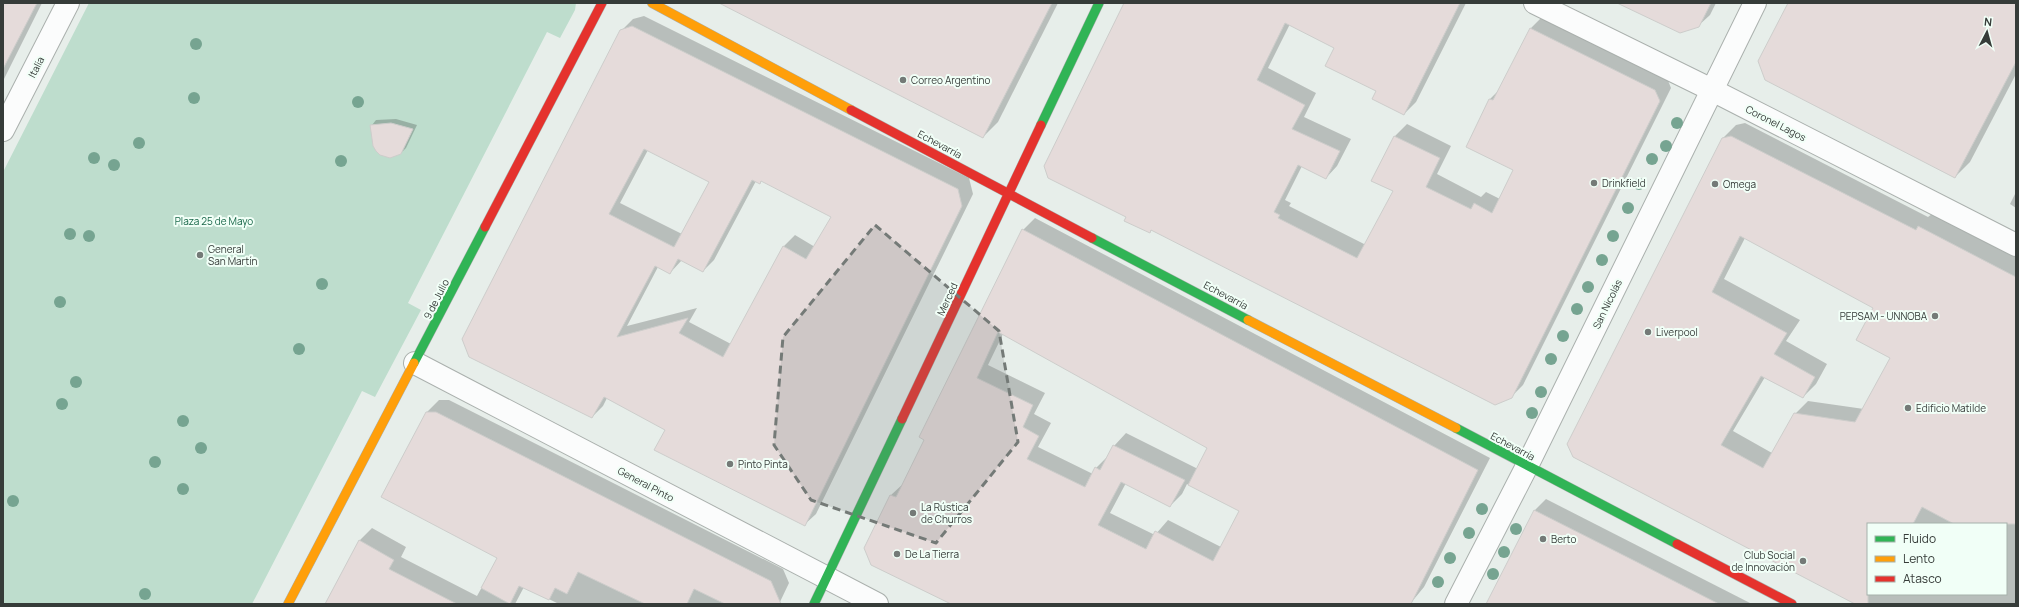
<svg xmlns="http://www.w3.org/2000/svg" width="2019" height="607" viewBox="0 0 2019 607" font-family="Manrope,sans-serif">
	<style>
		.green { fill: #beddcd }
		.shadow { fill: #0003; fill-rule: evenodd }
		.building { fill: #e5dbda; stroke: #cdcdcb; fill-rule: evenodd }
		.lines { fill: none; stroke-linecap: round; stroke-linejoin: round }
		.street-casing { stroke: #aab0ad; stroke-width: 24 }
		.fast-casing { stroke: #aab0ad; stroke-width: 10 }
		.slow-casing { stroke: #aab0ad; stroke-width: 10 }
		.jam-casing { stroke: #aab0ad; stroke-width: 10 }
		.street { stroke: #fbfcfc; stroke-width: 22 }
		.fast { stroke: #30b455; stroke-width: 9 }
		.slow { stroke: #ff9f0a; stroke-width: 9 }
		.jam { stroke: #e5322d; stroke-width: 9 }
		.tree { fill: #76a491 }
		.marked { fill: #747a77; fill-opacity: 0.2; stroke: #747a77; stroke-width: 3; stroke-dasharray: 8 5; stroke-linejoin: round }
		.poi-dot { fill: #747a77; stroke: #f1fff7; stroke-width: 1.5 }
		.labels { text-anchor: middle; stroke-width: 4; stroke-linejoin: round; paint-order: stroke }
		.street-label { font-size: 10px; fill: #363c39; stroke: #f1fff7 }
		.poi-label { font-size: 10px; fill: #363c39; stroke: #f1fff7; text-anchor: start }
		.park-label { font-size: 10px; fill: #196749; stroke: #f1fff7 }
	</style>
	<rect width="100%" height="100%" fill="#e7eeea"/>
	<polygon class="green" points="89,3 576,3 575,10 560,38 547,32 408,303 421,310 375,397 362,391 252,604 3,604 3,172"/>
	<g class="shadow">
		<polygon points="3,3 42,3 3,81"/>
		<polygon points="721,3 1058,3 998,122 983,137"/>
		<polygon points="1125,3 1466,3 1416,102 1404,114 1377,90 1335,47 1290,24 1268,68 1316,93 1304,117 1351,139 1337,166 1326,178 1302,166 1285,200 1291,203 1289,206 1366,245 1394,191 1372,181 1395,136 1407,124 1451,146 1437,174 1481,197 1486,192 1500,199 1514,169 1467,146 1490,99 1500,89 1531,28 1543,16 1667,78 1671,88 1523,385 1511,397 1152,230 1149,232 1127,217"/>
		<polygon points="1620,3 1716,3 1710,15 1698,26"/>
		<polygon points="1789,3 2016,3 2016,74 1970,162 1955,177"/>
		<path d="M644,16L969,178L973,194L816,514L804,525L667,429L607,398L603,406L592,417L621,31L633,19ZM648,150L710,182L682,234L620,203ZM762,180L833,216L815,247L795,235L783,247L731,344L689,322L697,308L627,326L658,267L670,273L682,260L703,271L714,260L756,181L760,182Z"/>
		<polygon points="396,119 417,125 406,148 401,153 372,125 376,120"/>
		<path d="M1745,123L1928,217L1932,214L2016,257V604H1857L1574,457L1722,139L1736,125ZM1745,238L1875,307L1891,357L1864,409L1808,401L1795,414L1772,453L1733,431L1765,377L1803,397L1816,384L1827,364L1786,341L1800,320L1724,279ZM1868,524H2006V594H1868Z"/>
		<polygon points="2016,192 2016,208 2010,204"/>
		<path d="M1035,218L1490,458L1424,587L1410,604H953L865,548L891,495L904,483L1023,230ZM1003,334L1209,447L1198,469L1126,433L1114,446L1109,455L1096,468L1093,474L1038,447L1051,423L1034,414L1045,393L988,365ZM1126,483L1170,506L1182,494L1187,484L1240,510L1221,547L1168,520L1155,535L1110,513Z"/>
		<polygon points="439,400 449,400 783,569 789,583 779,604 559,604 524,587 515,604 327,604 359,541 372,528 406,547 401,557 477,596 498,558 427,412"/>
		<polygon points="1546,499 1752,604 1487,604 1535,510"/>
	</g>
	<g class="building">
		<polygon points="3,3 37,3 3,69"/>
		<polygon points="719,3 1052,3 983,138"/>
		<polygon points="1124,3 1460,3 1404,115 1372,99 1376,91 1325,66 1334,48 1285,23 1257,80 1305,105 1292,129 1340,151 1326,179 1298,165 1274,212 1280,215 1278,218 1357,258 1393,191 1371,181 1394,136 1440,158 1426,187 1471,209 1474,203 1492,213 1513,170 1466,147 1489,99 1493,100 1530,28 1655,90 1660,101 1512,398 1495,405 1151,230 1150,233 1124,221 1126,217 1048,178 1044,166"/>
		<polygon points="1617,3 1711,3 1699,27 1680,33"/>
		<polygon points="1788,3 2016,3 2016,62 1955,178 1765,80 1758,61"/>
		<path d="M632,26L958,189L962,206L805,526L654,450L665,430L604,397L592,418L469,357L462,339L620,30ZM644,149L709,182L674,247L609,214ZM752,180L760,184L761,181L831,217L806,259L783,246L723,357L679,333L688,318L617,337L655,266L670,274L678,259L703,272Z"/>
		<polygon points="391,123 413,129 401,154 390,158 380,155 376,151 373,146 370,125"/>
		<path d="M1731,136L1916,230L1918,226L2016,277V524H1954L1922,507L1913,524H1868V604H1855L1573,457L1567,444L1722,138ZM1740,236L1873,308L1856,340L1890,358L1855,422L1794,413L1763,468L1721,445L1761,376L1803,398L1815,377L1774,354L1787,333L1712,292Z"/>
		<path d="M1022,229L1478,470L1411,604H951L871,565L864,548L890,495L896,497L924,440L919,437ZM998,332L1207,448L1188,485L1239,511L1213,561L1155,531L1146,549L1098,525L1121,482L1170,507L1185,480L1113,445L1100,470L1095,467L1085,487L1027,459L1039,436L1023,427L1033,405L977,378Z"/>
		<polygon points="426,412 436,412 771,581 781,604 725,604 694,589 687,604 645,604 578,572 567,594 555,588 549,600 519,586 510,604 481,588 497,558 381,497"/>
		<polygon points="1534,510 1637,562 1719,604 1486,604"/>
		<polygon points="359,540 394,560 389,569 457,604 325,604"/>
	</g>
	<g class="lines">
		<defs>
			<g id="street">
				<polyline points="1535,3 1712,90 2016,245"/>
				<polyline points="3,130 68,3"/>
				<polyline points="415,363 877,604"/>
				<polyline points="1456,604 1527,466 1755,3"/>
			</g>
			<g id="fast">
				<polyline points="1041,125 1099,3"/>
				<polyline points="1092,238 1248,320"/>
				<polyline points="414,363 485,227"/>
				<polyline points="1456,428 1677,544"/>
				<polyline points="814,604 902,419"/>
			</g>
			<g id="slow">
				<polyline points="652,3 851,110"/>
				<polyline points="1248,320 1456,428"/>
				<polyline points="288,604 414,363"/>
			</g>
			<g id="jam">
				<polyline points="851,110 1092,238"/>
				<polyline points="485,227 602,3"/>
				<polyline points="902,419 1041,125"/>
				<polyline points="1677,544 1792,604"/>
			</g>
		</defs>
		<use href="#street" class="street-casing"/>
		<use href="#fast" class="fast-casing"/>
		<use href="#slow" class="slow-casing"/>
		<use href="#jam" class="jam-casing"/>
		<use href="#street" class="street"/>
		<use href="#fast" class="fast"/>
		<use href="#slow" class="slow"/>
		<use href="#jam" class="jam"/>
	</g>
	<g class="tree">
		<circle cx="196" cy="44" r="6"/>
		<circle cx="194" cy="98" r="6"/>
		<circle cx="358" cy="102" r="6"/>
		<circle cx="1677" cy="123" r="6"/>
		<circle cx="139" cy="143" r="6"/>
		<circle cx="1666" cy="146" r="6"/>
		<circle cx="94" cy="158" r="6"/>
		<circle cx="1652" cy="159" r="6"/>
		<circle cx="341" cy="161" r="6"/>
		<circle cx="114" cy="165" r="6"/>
		<circle cx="1639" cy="184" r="6"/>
		<circle cx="1628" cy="208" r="6"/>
		<circle cx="70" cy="234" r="6"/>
		<circle cx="89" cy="236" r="6"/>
		<circle cx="1613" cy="236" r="6"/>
		<circle cx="1602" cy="260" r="6"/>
		<circle cx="322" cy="284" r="6"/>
		<circle cx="1588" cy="287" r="6"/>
		<circle cx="60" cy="302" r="6"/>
		<circle cx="1577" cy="309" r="6"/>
		<circle cx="1563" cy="336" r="6"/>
		<circle cx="299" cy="349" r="6"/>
		<circle cx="1551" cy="359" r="6"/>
		<circle cx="76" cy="382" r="6"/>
		<circle cx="1541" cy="392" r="6"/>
		<circle cx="62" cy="404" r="6"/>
		<circle cx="1532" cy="413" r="6"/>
		<circle cx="183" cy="421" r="6"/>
		<circle cx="201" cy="448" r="6"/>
		<circle cx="155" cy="462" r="6"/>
		<circle cx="183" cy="489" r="6"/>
		<circle cx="13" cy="501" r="6"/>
		<circle cx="1482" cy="509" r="6"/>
		<circle cx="1516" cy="529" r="6"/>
		<circle cx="1469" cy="533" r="6"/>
		<circle cx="1504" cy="552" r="6"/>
		<circle cx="1450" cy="558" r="6"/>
		<circle cx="1493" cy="574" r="6"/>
		<circle cx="1438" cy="582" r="6"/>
		<circle cx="145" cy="594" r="6"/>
	</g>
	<path class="marked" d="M875,225L999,331L1018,442L936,543L811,500L774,445L783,337Z"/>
	<g class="poi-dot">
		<circle cx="903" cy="80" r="4"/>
		<circle cx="1594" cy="183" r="4"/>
		<circle cx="1715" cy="184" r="4"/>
		<circle cx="200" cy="255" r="4"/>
		<circle cx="1935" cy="316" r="4"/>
		<circle cx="1648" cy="332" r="4"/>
		<circle cx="1908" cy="408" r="4"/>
		<circle cx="730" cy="464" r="4"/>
		<circle cx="913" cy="513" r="4"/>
		<circle cx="1543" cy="539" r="4"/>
		<circle cx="897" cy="554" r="4"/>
		<circle cx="1803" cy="561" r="4"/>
	</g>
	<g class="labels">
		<g class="street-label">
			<text transform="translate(36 67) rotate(-63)" y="4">Italia</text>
			<text transform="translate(1776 123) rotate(27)" y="4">Coronel Lagos</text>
			<text transform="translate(940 144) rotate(28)" y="4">Echevarría</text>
			<text transform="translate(1226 295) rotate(28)" y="4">Echevarría</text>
			<text transform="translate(436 299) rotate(-63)" y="4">9 de Julio</text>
			<text transform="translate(947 299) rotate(-65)" y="4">Merced</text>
			<text transform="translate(1607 304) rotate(-64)" y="4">San Nicolás</text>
			<text transform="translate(1513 446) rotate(28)" y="4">Echevarría</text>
			<text transform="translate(646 484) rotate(28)" y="4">General Pinto</text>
		</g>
		<g class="poi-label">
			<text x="911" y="84">Correo Argentino</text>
			<text x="1602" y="187">Drinkfield</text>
			<text x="1723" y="188">Omega</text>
			<text x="208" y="253">General<tspan x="208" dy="12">San Martín</tspan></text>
			<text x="1927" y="320" text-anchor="end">PEPSAM - UNNOBA</text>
			<text x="1656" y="336">Liverpool</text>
			<text x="1916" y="412">Edificio Matilde</text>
			<text x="738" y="468">Pinto Pinta</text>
			<text x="921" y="511">La Rústica<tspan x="921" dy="12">de Churros</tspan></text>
			<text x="1551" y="543">Berto</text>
			<text x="905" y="558">De La Tierra</text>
			<text x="1795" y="559" text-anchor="end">Club Social<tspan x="1795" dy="12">de Innovación</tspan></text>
		</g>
		<g class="park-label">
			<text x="214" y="225">Plaza 25 de Mayo</text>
		</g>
	</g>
	<rect width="2019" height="607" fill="none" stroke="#363c39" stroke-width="8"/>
	<rect x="1867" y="523" width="140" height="72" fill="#f1fff7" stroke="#a6b1ab"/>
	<rect x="1875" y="536" width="20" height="6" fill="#30b455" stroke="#a6b1ab"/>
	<text x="1903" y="543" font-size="12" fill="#363c39">Fluido</text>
	<rect x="1875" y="556" width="20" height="6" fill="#ff9f0a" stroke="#a6b1ab"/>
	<text x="1903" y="563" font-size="12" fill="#363c39">Lento</text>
	<rect x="1875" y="576" width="20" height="6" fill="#e5322d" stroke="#a6b1ab"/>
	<text x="1903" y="583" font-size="12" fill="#363c39">Atasco</text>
	<g transform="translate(1987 32) rotate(6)" stroke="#f1fff7" stroke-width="3" paint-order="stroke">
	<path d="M0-3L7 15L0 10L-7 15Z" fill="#363c39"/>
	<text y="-6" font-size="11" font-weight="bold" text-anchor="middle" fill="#363c39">N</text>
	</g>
</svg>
